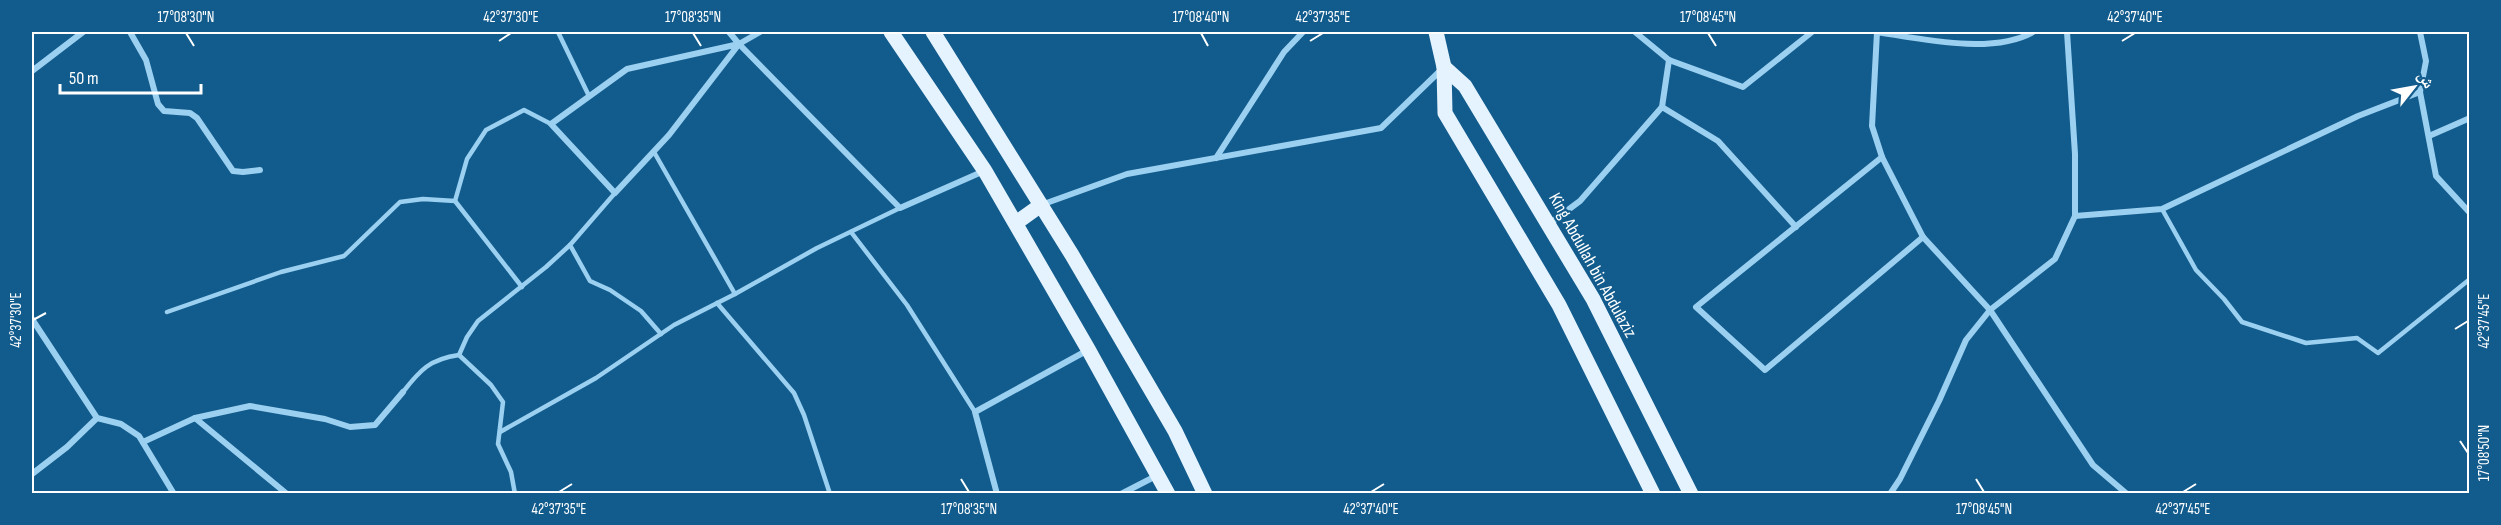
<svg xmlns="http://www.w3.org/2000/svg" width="2501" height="525" viewBox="0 0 2501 525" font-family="'Sofia Sans Condensed','Noto Naskh Arabic',sans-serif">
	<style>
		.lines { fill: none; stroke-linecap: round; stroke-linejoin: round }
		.service { stroke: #9bd0f1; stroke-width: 4.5 }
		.minor { stroke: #9bd0f1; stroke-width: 6 }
		.primary { stroke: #e5f3ff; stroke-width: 15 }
		.ticks { fill: none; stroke: #fff; stroke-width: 2 }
		.labels { text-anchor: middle; stroke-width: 4.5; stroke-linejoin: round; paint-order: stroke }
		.street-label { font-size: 18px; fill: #fff; stroke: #125c8d }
		.neatline { fill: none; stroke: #fff; stroke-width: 2 }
		.ticks-label { font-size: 15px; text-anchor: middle; fill: #fff }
	</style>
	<rect width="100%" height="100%" fill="#125c8d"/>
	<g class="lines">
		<g class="service">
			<polyline points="558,32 589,96"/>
			<polyline points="654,152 735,294"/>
			<polyline points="455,201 522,287"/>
			<polyline points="2162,209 2196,270 2224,299 2242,322 2306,343 2357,338 2378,353 2470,279"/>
			<polyline points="851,232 907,305 975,412"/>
			<polyline points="570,245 590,281 610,290 641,311 661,334"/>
			<polyline points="717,303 794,393 804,415 830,494"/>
			<polyline points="167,312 281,272 344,256 400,202 423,199 455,201 467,159 486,130 524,110 551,124"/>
			<polyline points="459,355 467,337 478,321 546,267 570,245 615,193"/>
			<path d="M403,392C420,370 430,359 459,355L491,385L503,402L498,444L511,472L515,494"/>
			<polyline points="500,432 596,378 674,325 735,294 817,248 900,208"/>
		</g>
		<g class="minor">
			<polyline points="130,32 146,60 158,104 164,111 190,113 197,118 233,171 243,172 260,170"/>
			<polyline points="729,32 739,44"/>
			<polyline points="760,32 739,44 627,69 551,124 615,193 669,135 739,44 900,208 984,171"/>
			<polyline points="1635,32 1669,60 1743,87 1812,32"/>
			<path d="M2033,32C1992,55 1922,39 1877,32L1872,126L1882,157L1923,237L1990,310L2093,465L2127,494"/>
			<polyline points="2420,32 2426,61 2420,92 2436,176 2470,213"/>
			<polyline points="32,71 83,32"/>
			<polyline points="1662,107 1669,60"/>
			<polyline points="2429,136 2470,118"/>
			<polyline points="1882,157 1696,307 1765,370 1923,237"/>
			<polyline points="1216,158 1284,52 1303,32"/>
			<polyline points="1041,205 1127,174 1381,128 1441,70"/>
			<polyline points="2075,216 2162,209 2358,116 2420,92"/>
			<polyline points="1549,224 1580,201 1662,107 1718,141 1796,227"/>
			<polyline points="32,319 97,418 121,424 139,436 174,494"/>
			<polyline points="195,418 250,406 325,419 350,427 375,425 403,392"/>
			<polyline points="143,442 195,418 287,494"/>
			<polyline points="32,474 67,447 97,418"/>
			<polyline points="997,494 975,412 1088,350"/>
			<polyline points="1121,494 1156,476"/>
			<polyline points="1890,494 1900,479 1939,401 1966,340 1990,310 2055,259 2075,216 2075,154 2067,32"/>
		</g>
		<g class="primary">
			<polyline points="891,32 985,171 1088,349 1168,494"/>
			<polyline points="933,32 1072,255 1175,431 1205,494"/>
			<polyline points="1436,32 1444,67 1445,113 1559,305 1653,494"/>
			<polyline points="1444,67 1465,86 1593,299 1691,494"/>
			<polyline points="1016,223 1041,205"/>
		</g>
	</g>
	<path class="ticks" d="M186,33L194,46M693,33L701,46M1201,33L1208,46M1708,33L1716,46M499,41L511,33M1310,41L1323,33M2122,41L2135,33M33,320L46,313M2455,329L2468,321M2460,441L2468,453M961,479L969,492M1976,479L1984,492M559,492L572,484M1371,492L1384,484M2183,492L2196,484"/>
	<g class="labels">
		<g class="street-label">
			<text transform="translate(1593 265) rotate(61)" y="6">King Abdullah bin Abdulaziz</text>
		</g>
	</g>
	<rect width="2501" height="525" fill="none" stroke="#125c8d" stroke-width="66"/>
	<g transform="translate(2414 87) rotate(59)" stroke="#125c8d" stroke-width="4.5" paint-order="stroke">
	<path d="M0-4.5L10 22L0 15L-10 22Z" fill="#ffffff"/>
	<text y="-9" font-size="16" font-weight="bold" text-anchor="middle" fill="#ffffff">ش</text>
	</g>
	<path d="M60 84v9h141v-9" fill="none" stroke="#ffffff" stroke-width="3"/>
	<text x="69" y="84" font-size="18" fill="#ffffff" stroke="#125c8d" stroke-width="4.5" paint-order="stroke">50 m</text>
	<rect x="33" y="33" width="2435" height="459" class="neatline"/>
	<g class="ticks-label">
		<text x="186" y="22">17°08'30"N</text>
		<text x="511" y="22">42°37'30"E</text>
		<text x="693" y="22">17°08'35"N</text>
		<text x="1201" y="22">17°08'40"N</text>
		<text x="1323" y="22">42°37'35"E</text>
		<text x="1708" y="22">17°08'45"N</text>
		<text x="2135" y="22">42°37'40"E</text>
		<text transform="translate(16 320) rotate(-90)" y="5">42°37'30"E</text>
		<text transform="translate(2484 321) rotate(-90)" y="5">42°37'45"E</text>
		<text transform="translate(2484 453) rotate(-90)" y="5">17°08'50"N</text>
		<text x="559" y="514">42°37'35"E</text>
		<text x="969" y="514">17°08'35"N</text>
		<text x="1371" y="514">42°37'40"E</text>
		<text x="1984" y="514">17°08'45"N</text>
		<text x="2183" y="514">42°37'45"E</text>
	</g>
</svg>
